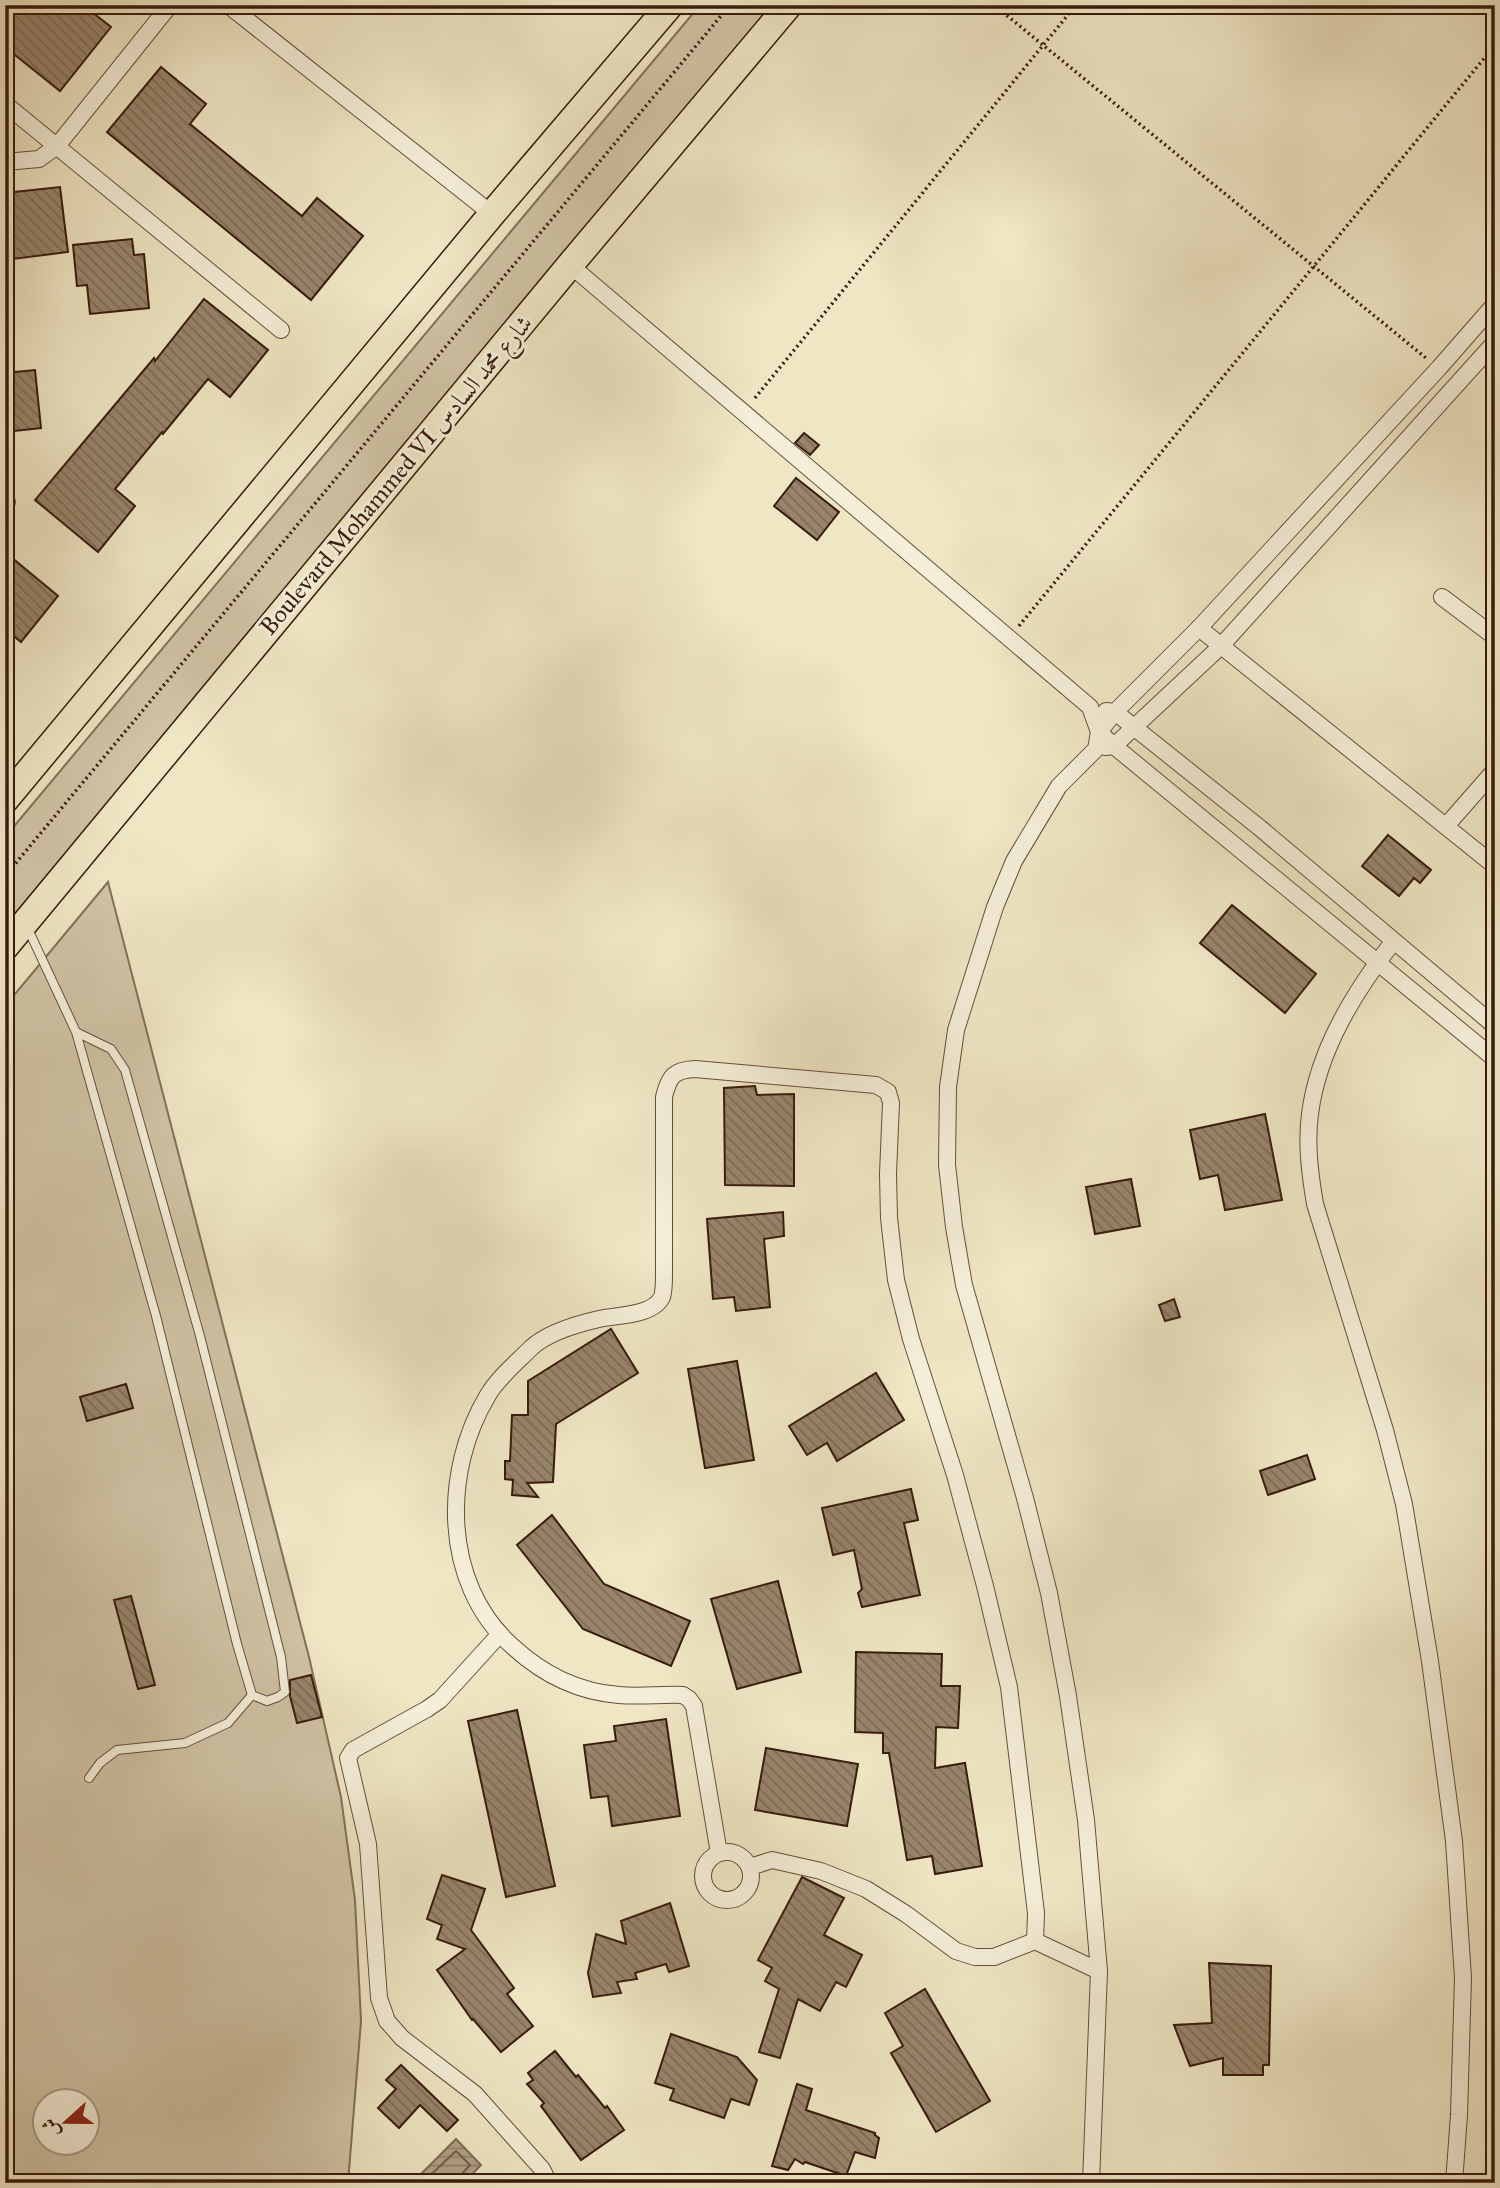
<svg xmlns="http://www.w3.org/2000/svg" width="1500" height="2188" viewBox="0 0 1500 2188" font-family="'IM FELL Great Primer',Amiri,serif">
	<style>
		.green { fill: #d0c3a5; stroke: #846f59; stroke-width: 2; fill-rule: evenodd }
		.water { fill: url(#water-rules); stroke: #816b56; stroke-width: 2 }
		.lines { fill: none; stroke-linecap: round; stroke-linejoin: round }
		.shore { stroke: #755e4a; stroke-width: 2 }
		.building { fill: url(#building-back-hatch); stroke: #391b0d; stroke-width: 2 }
		.service-casing { stroke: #664e3b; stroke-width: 10 }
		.minor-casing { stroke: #664e3b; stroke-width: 18 }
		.primary-casing { stroke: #391b0d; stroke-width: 29 }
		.path { stroke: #391b0d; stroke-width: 3.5; stroke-dasharray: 2 3.5; stroke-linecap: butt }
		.service { stroke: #f5efd9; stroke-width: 8 }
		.minor { stroke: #f5efd9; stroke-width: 16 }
		.primary { stroke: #efe6c4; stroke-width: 26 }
		.labels { text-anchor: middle; stroke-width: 6; stroke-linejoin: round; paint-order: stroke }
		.street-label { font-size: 24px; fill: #391b0d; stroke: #f5efd9 }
	</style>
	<defs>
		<pattern id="water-rules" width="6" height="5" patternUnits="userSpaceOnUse" patternTransform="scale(1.75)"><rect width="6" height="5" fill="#b1a186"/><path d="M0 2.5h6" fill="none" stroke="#91826c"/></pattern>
		<pattern id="building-back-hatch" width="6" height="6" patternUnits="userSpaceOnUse" patternTransform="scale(1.75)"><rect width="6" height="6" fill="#98856c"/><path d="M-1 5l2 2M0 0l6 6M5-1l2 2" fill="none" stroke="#7d6c57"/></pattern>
	</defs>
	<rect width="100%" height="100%" fill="#efe6c4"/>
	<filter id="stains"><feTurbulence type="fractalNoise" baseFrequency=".00286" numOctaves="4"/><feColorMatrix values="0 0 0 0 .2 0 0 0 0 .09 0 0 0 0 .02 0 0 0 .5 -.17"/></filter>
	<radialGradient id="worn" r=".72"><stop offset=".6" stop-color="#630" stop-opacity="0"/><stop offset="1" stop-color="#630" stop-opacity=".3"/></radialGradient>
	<g class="green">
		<polygon points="700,5 772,5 5,927 5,837"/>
		<path d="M108,882L309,1657L341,1797L355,1900L361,2021L348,2183H5V1006ZM46,2100H88V2142H46Z"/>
	</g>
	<polygon class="water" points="456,2139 481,2165 464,2183 414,2183 413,2182"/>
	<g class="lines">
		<polyline class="shore" points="422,2183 456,2151 470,2165 460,2176 459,2183"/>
	</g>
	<g class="building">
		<polygon points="5,5 83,5 111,27 60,91 5,47"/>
		<polygon points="161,67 206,104 190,124 302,216 317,198 363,236 311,300 107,132"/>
		<polygon points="60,187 68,252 13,259 10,241 5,241 5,193"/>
		<polygon points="132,239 134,255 144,254 149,308 90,314 87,285 77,286 73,245"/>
		<polygon points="204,299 268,350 230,397 208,379 163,434 162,432 115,489 135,506 98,552 35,500 154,358 155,361"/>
		<polygon points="35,370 41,428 5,432 5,373"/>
		<polygon points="804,433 819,445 810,455 795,443"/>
		<polygon points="796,478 839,512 817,540 774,506"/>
		<polygon points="5,552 58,596 21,642 5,629"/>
		<polygon points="1388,835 1431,870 1420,883 1414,878 1399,896 1362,866"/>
		<polygon points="1232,905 1316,974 1285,1013 1200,943"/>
		<polygon points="755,1086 757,1095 794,1094 794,1186 725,1185 724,1088"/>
		<polygon points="1265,1114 1282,1200 1225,1210 1218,1175 1200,1179 1190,1130"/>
		<polygon points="1131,1179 1140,1226 1095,1234 1086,1187"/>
		<polygon points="783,1212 784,1236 764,1239 770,1307 736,1311 734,1297 713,1299 707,1219"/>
		<polygon points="1174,1299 1180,1317 1165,1321 1159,1305"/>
		<polygon points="611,1329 638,1373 556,1424 553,1482 527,1483 538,1497 512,1495 513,1480 505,1479 505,1461 510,1461 512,1415 528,1415 528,1381"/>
		<polygon points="737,1361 754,1460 705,1468 688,1369"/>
		<polygon points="876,1373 904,1420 837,1461 827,1443 807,1455 789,1426"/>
		<polygon points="126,1384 133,1408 87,1421 80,1397"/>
		<polygon points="1307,1455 1315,1479 1268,1495 1260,1471"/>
		<polygon points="911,1489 918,1520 904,1523 920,1595 862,1607 858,1593 862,1589 854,1550 833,1555 822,1508"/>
		<polygon points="552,1515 604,1584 690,1621 671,1666 583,1629 517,1545"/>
		<polygon points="778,1581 801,1672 737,1689 711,1599"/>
		<polygon points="131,1596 155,1685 138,1689 114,1600"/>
		<polygon points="856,1652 942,1654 941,1686 960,1686 958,1728 936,1727 935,1768 965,1763 982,1866 935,1874 932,1856 907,1860 889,1753 883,1753 883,1733 855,1732"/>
		<polygon points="311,1675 322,1717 297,1723 290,1696 290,1680"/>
		<polygon points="517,1710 555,1886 506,1897 468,1721"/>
		<polygon points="666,1719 680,1816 612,1826 608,1796 591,1798 584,1745 616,1741 614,1726"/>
		<polygon points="766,1748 858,1764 847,1826 755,1810"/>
		<polygon points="442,1875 485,1889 471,1930 514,1988 507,1994 533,2026 501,2052 473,2019 472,2020 437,1970 465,1949 437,1939 442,1925 427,1919"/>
		<polygon points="802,1877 844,1898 824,1935 862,1955 846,1987 836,1982 820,2011 798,1999 780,2058 759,2052 779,1989 765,1981 772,1968 758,1960"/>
		<polygon points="670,1903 689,1966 669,1972 666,1964 635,1973 637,1979 617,1982 621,1993 593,1997 588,1973 596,1934 626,1944 621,1921"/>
		<polygon points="1209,1963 1271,1966 1269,2065 1263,2065 1263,2075 1223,2075 1223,2058 1190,2066 1174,2025 1212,2023"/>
		<polygon points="925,1989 990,2101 936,2132 891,2053 903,2046 885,2013"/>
		<polygon points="671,2034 737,2057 757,2080 749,2105 731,2099 724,2118 670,2100 674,2089 655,2083"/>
		<polygon points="555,2051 576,2077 578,2075 605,2108 607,2106 624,2130 581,2160 541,2106 544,2103 527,2084 533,2080 528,2073"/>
		<polygon points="401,2065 458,2120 447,2131 420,2105 399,2128 378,2108 396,2089 386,2080"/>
		<polygon points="797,2084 812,2089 806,2110 875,2133 875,2135 879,2138 875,2158 855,2152 846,2176 805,2162 803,2164 795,2159 788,2170 772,2166"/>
	</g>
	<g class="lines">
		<defs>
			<g id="service">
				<polyline points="28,929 76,1032 156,1316 237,1644 252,1695 267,1701 278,1697 285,1692 281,1657 200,1336 125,1070 111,1049 76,1032"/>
				<polyline points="89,1778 100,1763 117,1750 185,1743 228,1723 252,1695"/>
			</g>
			<g id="minor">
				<polyline points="228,5 492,214"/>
				<polyline points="5,104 281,330"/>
				<polyline points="5,162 39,159 57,146 170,5"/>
				<polyline points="570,265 1090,707 1099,732 1114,746 1495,1059"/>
				<polyline points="5,501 7,502"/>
				<polyline points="1442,597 1495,637"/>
				<polyline points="1199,628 1495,866"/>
				<polyline points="1106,711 1115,712 1260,828 1495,1026"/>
				<polyline points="1105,747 1114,746 1221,646 1495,342"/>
				<polyline points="1446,826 1495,770"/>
				<path d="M1393,942C1355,991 1318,1050 1310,1114C1306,1144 1310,1174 1315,1204L1385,1430L1404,1504L1430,1661L1454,1841L1463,1978L1459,2115L1454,2183"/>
				<polyline points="499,1635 440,1700 427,1709 353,1750 348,1758 368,1844 379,1998 387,2021 402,2038 475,2094 542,2169 549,2183"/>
				<circle cx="727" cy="1876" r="24"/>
				<path d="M719,1853L694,1706L689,1699L683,1695C662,1694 641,1697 619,1695C578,1692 541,1673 511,1645C442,1583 442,1471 488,1395C499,1377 516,1363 531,1348C547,1333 577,1324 599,1319C616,1315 653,1316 662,1297C664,1291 664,1281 664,1275V1097C669,1076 674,1070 695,1069L876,1085L888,1092L891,1103L888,1174L889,1218L896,1280L911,1339L955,1475L985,1586L1009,1687L1036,1913L1035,1941"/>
				<polyline points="750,1867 772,1860 821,1871 866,1889 906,1914 956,1951 975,1957 994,1957 1035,1941 1099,1971"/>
				<polyline points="1091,2183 1099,1971 1086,1820 1068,1696 1049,1593 1025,1498 964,1285 954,1227 947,1165 948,1087 956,1030 995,907 1014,861 1059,786 1096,749 1099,732 1115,712 1199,628 1439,368 1495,304"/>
			</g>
			<g id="primary">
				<polyline points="5,800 492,214 670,5"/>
				<polyline points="5,947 570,265 789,5"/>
			</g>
		</defs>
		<use href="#service" class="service-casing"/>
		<use href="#minor" class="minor-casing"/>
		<use href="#primary" class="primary-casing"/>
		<g class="path">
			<polyline points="994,5 1426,358"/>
			<polyline points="755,398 1076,5"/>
			<polyline points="1019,626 1495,45"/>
			<polyline points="5,876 730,5"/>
		</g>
		<use href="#service" class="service"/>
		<use href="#minor" class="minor"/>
		<use href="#primary" class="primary"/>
	</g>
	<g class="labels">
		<g class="street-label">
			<text transform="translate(396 475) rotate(-50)" y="8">Boulevard Mohammed VI شارع محمد السادس</text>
		</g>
	</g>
	<rect width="1500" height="2188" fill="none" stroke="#efe6c4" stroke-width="28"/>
	<rect x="7" y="7" width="1486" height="2174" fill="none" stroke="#391b0d" stroke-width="3.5"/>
	<rect x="14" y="14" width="1472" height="2160" fill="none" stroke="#391b0d" stroke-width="2"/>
	<g transform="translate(66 2122) rotate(249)"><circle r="33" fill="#f5efd9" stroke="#aa9a87" stroke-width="2"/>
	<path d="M0-5L12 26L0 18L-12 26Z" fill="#8f2418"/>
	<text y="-10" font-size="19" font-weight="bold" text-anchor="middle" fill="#391b0d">ش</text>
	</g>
	<rect width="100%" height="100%" filter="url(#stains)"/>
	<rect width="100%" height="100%" fill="url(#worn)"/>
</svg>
